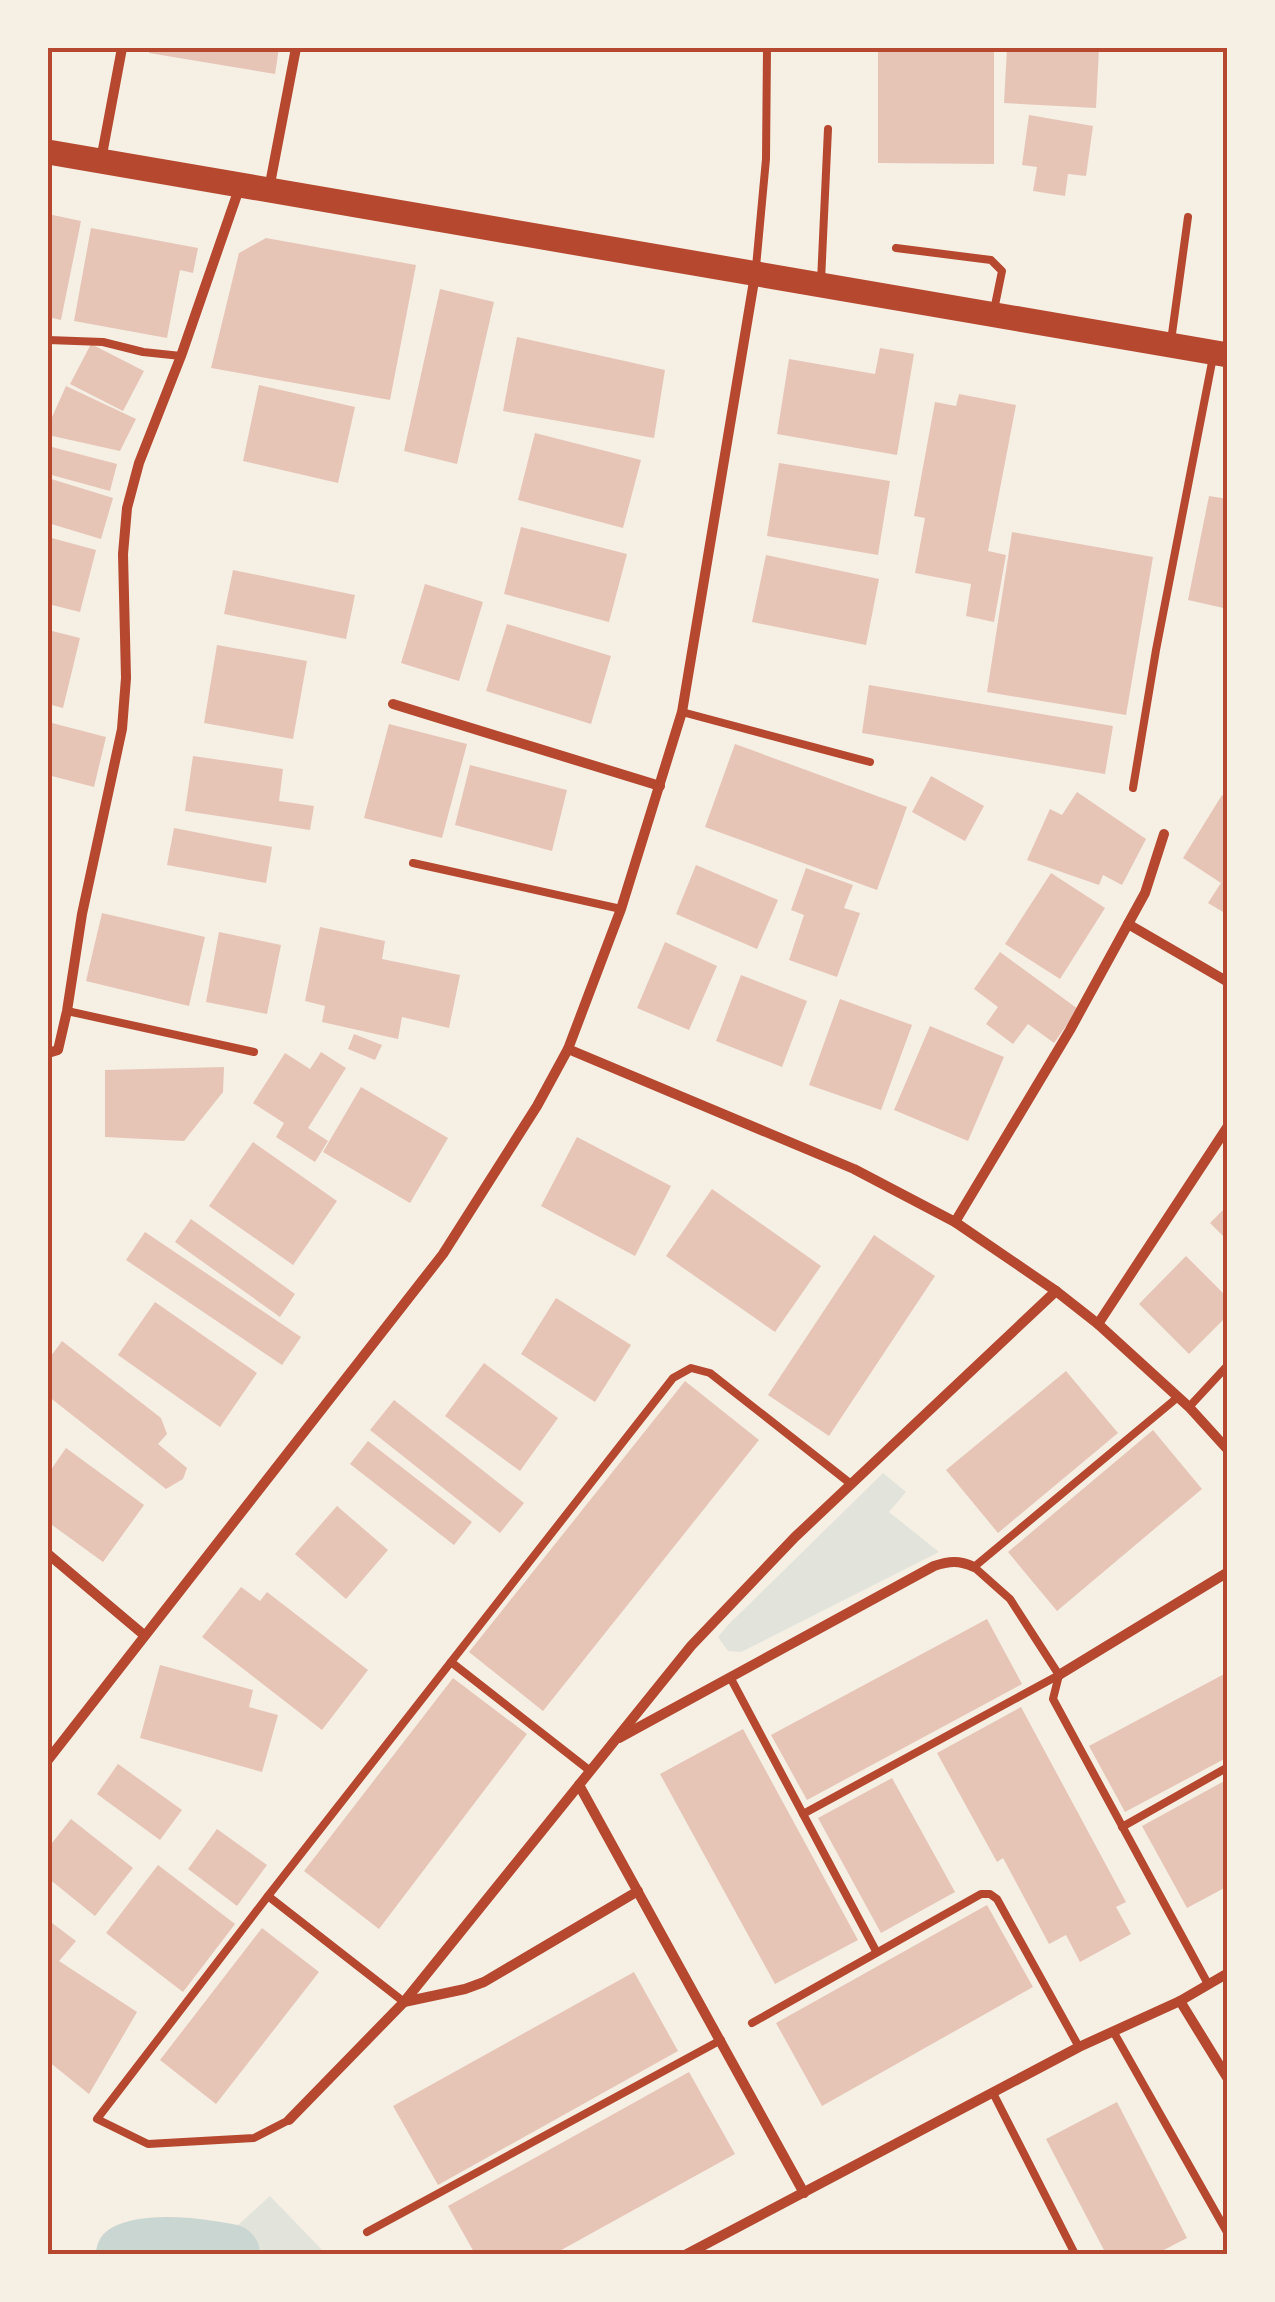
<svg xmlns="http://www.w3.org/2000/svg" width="1275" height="2302" viewBox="0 0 1275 2302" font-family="'Fira Sans',sans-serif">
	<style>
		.green { fill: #e2e4dc }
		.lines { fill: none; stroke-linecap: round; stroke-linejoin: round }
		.river { stroke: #c9d6d2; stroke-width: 60 }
		.building { fill: #e6c5b7 }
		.service { stroke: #b5482f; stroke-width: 8 }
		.minor { stroke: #b5482f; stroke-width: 10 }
		.primary { stroke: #b5482f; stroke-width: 25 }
		.neatline { fill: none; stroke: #b5482f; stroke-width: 4 }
	</style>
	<rect width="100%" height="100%" fill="#f6efe4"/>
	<g class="green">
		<polygon points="883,1473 906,1492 889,1512 939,1552 741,1652 728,1651 718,1637 728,1625"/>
		<polygon points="270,2196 326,2254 270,2254 228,2234"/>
	</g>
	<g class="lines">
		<path class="river" d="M126,2254C152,2241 201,2249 230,2254"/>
	</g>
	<g class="building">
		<polygon points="150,48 279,48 275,74 149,53"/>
		<polygon points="878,48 994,48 994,164 878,163"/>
		<polygon points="1007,48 1099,48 1096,108 1004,103"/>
		<polygon points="1029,115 1093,126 1086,176 1068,174 1065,196 1033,191 1037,167 1022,165"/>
		<polygon points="48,214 81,221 61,320 48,317"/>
		<polygon points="91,228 198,248 193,273 180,270 167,338 74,321"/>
		<polygon points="266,238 416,265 390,400 211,368 239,253"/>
		<polygon points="440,289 494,302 457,464 404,451"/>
		<polygon points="517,337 665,370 654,438 503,411"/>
		<polygon points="91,344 144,371 123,411 70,384"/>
		<polygon points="880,348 914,354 897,455 777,434 789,359 875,374"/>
		<polygon points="259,385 355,407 338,483 243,461"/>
		<polygon points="66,386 136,419 120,451 48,435 48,426"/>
		<polygon points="959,394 1016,405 988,551 1006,555 994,622 966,616 971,584 915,573 925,518 914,516 935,402 956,406"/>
		<polygon points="535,433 641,460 623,528 518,500"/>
		<polygon points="48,446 117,464 110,491 48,474"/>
		<polygon points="779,463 890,481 878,555 767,536"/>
		<polygon points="48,478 113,498 101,539 48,523"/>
		<polygon points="1209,496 1228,499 1228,609 1188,600"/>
		<polygon points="521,527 627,554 609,622 504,594"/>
		<polygon points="1012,532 1153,557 1126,715 987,692"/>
		<polygon points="48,537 96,550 80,612 48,604"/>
		<polygon points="766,555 879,579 866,645 752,622"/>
		<polygon points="233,570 355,595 346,639 224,614"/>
		<polygon points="425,584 483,602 459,681 401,663"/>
		<polygon points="507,624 611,656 591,724 486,691"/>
		<polygon points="48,630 80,638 63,708 48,704"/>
		<polygon points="217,645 307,661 293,739 204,723"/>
		<polygon points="869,685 1113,726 1105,774 862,733"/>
		<polygon points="48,722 106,737 94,787 48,775"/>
		<polygon points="389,724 467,744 442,838 364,818"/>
		<polygon points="735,744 907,807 877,890 705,827"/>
		<polygon points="193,756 283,769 279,801 314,806 310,830 185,811"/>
		<polygon points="470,765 567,790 552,851 455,825"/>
		<polygon points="931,776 984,806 965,841 912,812"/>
		<polygon points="1077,792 1146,839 1122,885 1103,875 1099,885 1027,860 1050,809 1062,815"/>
		<polygon points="1222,795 1228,799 1228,915 1208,903 1221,883 1183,858"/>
		<polygon points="174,828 272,847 266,883 167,865"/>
		<polygon points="696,865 778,900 757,949 676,914"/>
		<polygon points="806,868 853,885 844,908 860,913 837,977 789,960 804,915 791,910"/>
		<polygon points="1051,873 1105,908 1060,979 1005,944"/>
		<polygon points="102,913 205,937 189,1006 86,981"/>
		<polygon points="320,927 385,941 382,959 460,975 449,1028 402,1017 398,1039 322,1022 325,1006 305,1001"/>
		<polygon points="219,932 281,945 267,1014 206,1002"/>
		<polygon points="665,942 717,966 689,1030 637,1008"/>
		<polygon points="1000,952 1078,1009 1054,1043 1028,1024 1013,1044 986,1024 998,1007 974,989"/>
		<polygon points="741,975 807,1001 782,1067 716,1041"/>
		<polygon points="840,999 912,1025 881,1110 809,1085"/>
		<polygon points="930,1026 1004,1057 968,1141 894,1110"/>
		<polygon points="354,1034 382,1045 375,1060 348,1049"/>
		<polygon points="321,1052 346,1068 308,1128 328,1141 315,1162 276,1137 284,1123 253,1103 285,1053 310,1069"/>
		<polygon points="224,1067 223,1092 184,1141 105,1137 105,1070"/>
		<polygon points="361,1087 448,1138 410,1203 323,1152"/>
		<polygon points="577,1137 671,1186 635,1256 541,1206"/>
		<polygon points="253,1142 337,1201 293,1265 209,1206"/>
		<polygon points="712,1189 821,1266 775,1332 666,1256"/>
		<polygon points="1228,1205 1228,1241 1210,1223"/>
		<polygon points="191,1219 295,1294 280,1317 175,1242"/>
		<polygon points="145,1232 301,1337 282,1365 126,1260"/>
		<polygon points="874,1235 935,1276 829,1436 768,1395"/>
		<polygon points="1186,1256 1228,1298 1228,1315 1189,1354 1139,1304"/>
		<polygon points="556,1298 631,1345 595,1402 521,1354"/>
		<polygon points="155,1302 257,1373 220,1427 118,1355"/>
		<polygon points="62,1341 161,1418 167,1434 158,1444 187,1468 183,1479 166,1489 48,1396 48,1360"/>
		<polygon points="484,1363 558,1418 520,1471 445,1416"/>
		<polygon points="1066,1371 1118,1433 998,1533 946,1470"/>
		<polygon points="685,1381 759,1440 543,1711 469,1652"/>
		<polygon points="394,1400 524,1503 500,1533 370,1430"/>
		<polygon points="1153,1430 1202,1489 1057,1611 1008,1552"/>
		<polygon points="368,1441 472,1522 454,1545 350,1464"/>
		<polygon points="66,1448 144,1505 103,1562 48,1522 48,1474"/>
		<polygon points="337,1506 388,1550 346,1599 295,1554"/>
		<polygon points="241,1587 260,1601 267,1592 368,1670 322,1730 202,1637"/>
		<polygon points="987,1619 1022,1684 807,1800 771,1735"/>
		<polygon points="160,1665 253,1690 249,1707 278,1715 262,1772 140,1738"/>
		<polygon points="1228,1672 1228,1757 1125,1812 1089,1746"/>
		<polygon points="453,1678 527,1734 379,1929 304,1871"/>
		<polygon points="1021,1707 1126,1902 1116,1907 1131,1934 1080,1962 1066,1935 1049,1944 1003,1858 997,1862 937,1753"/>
		<polygon points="743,1729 858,1940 775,1984 660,1774"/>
		<polygon points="118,1764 182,1810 160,1840 97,1794"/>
		<polygon points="892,1778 955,1892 881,1933 818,1818"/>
		<polygon points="1228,1779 1228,1886 1187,1908 1142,1826"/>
		<polygon points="71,1819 133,1868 95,1916 48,1878 48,1848"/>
		<polygon points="217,1829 267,1865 237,1906 188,1869"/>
		<polygon points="158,1865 235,1924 183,1992 106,1933"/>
		<polygon points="987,1905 1033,1987 822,2106 776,2023"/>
		<polygon points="48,1920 76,1941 59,1961 137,2012 89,2094 48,2061"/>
		<polygon points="262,1928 319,1972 216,2104 160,2060"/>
		<polygon points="634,1972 678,2051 438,2185 393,2106"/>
		<polygon points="689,2072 735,2154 554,2254 475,2254 448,2206"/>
		<polygon points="1117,2102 1187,2238 1156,2254 1106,2254 1046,2139"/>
	</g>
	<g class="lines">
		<g class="service">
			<polyline points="896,248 991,260 1002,271 994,310"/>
			<polyline points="756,267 766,159 767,48"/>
			<polyline points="821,281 828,129"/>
			<polyline points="48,340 103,342 143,352 181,356"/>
			<polyline points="1171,341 1188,217"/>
			<polyline points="682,712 870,762"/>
			<polyline points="1133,788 1156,650 1213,357"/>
			<polyline points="413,863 621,909"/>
			<polyline points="67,1011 254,1052"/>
			<polyline points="1178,1397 974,1567 1010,1599 1059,1675 1053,1699 1208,1984"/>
			<polyline points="1189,1407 1228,1365"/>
			<polyline points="451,1662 589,1770"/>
			<polyline points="730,1677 876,1951"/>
			<polyline points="803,1814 1059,1675"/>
			<polyline points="1122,1827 1228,1767"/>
			<polyline points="268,1896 404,2002"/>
			<polyline points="752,2023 981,1894 990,1894 997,1899 1079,2047"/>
			<polyline points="1113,2031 1228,2234"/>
			<polyline points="993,2093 1075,2254"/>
			<polyline points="289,2120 254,2138 148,2144 97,2119 268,1896 673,1378 691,1368 710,1373 851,1484"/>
			<polyline points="367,2232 721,2040"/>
		</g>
		<g class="minor">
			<polyline points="101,160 122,48"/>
			<polyline points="269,189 296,48"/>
			<polyline points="393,704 660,786"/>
			<polyline points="1128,924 1228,982"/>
			<polyline points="568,1049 854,1169 955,1222 1056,1291 1098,1324 1189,1407 1228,1450"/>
			<polyline points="48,1053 58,1050 67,1011 82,914 122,729 126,678 123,554 127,508 139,463 181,356 240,186"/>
			<polyline points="955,1222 1070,1030 1128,924 1145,893 1164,834"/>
			<polyline points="1098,1324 1228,1126"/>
			<polyline points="48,1554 144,1635"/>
			<polyline points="1059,1675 1228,1572"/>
			<path d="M619,1738L934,1566C949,1561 959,1560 974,1567"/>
			<polyline points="48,1760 443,1254 537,1106 568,1049 621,909 682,712 755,275"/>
			<polyline points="579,1785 804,2193"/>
			<polyline points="1180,2001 1228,2079"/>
			<polyline points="404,2002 465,1989 484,1982 638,1891"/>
			<polyline points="289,2120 404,2002 691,1646 795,1537 1056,1291"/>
			<polyline points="687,2254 1079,2047 1180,2001 1228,1973"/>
		</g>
		<polyline class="primary" points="48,152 1228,355"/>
	</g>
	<rect width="1275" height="2302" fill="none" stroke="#f6efe4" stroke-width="100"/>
	<rect x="50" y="50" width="1175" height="2202" class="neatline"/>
</svg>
